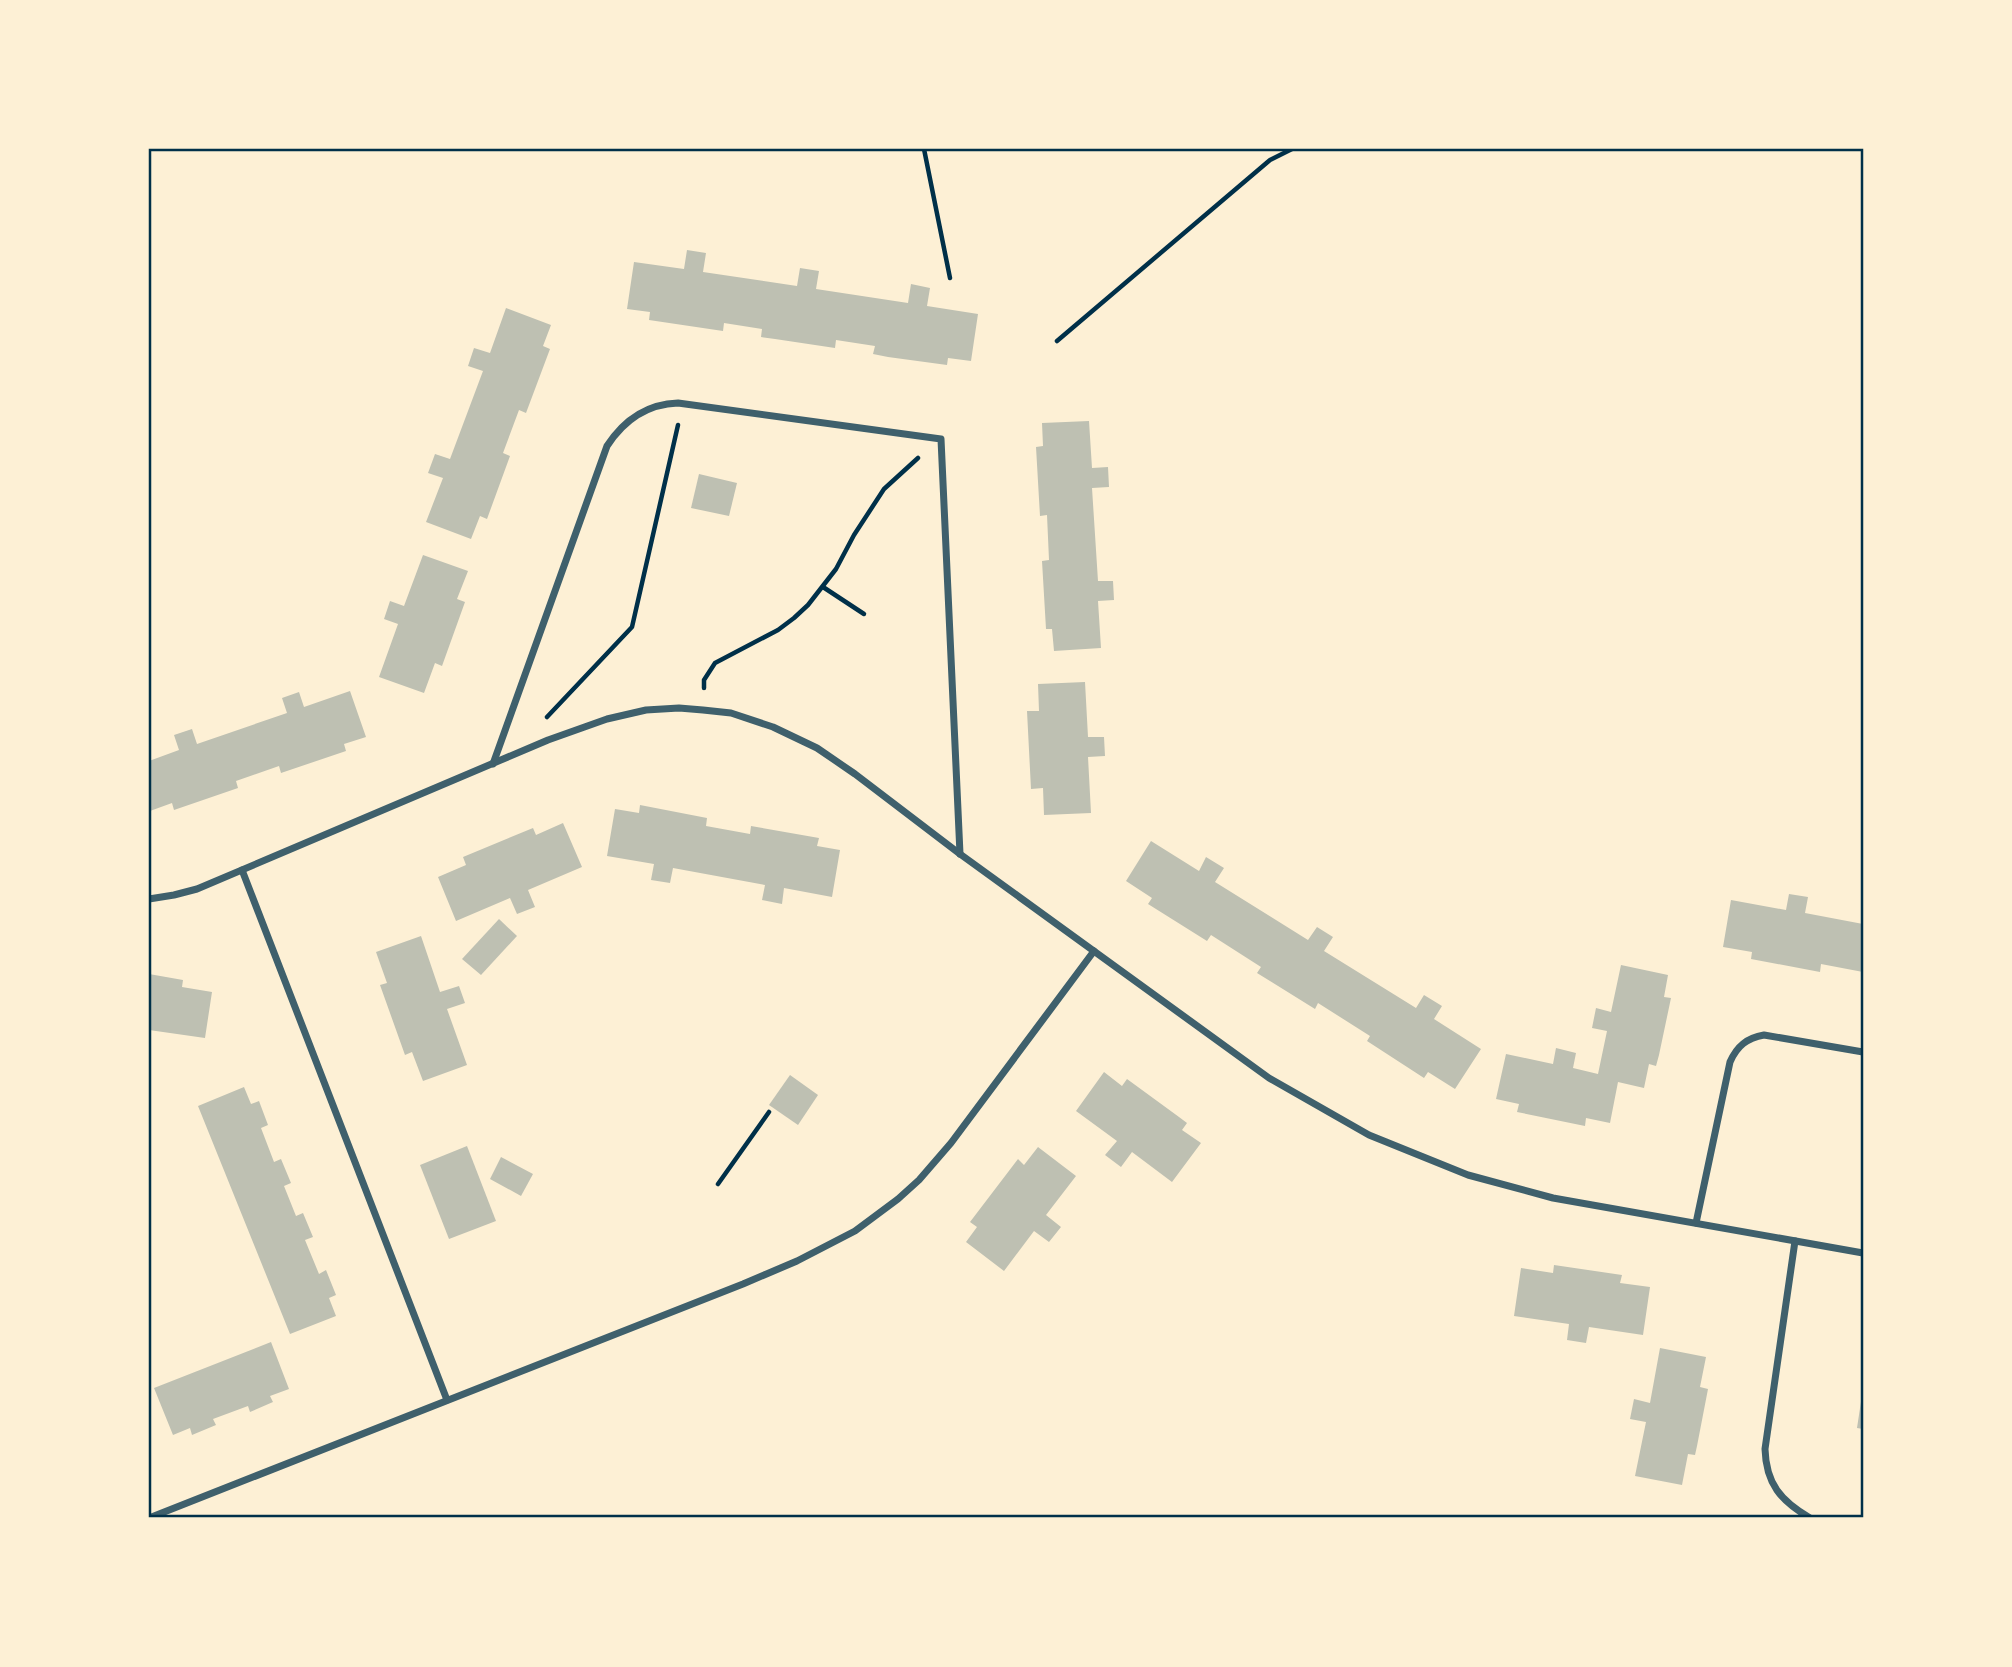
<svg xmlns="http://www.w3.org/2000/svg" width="2012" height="1667" viewBox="0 0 2012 1667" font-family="Helvetica,sans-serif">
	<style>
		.building { fill: #bec0b2 }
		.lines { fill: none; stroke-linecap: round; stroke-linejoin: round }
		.path { stroke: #003049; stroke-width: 4.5 }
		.minor { stroke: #3f606c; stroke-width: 7 }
		.neatline { fill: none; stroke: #003049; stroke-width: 2.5 }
	</style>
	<rect width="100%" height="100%" fill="#fdf0d5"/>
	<g class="building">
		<polygon points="687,250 706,253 703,272 797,286 800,268 819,271 816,289 908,303 911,284 930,288 927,306 978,314 971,361 948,358 947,365 888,357 873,354 875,346 836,340 835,348 775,339 761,337 762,329 724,323 723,331 649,320 650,312 627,309 634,262 684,269"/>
		<polygon points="506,308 551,325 543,346 550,349 526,413 519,410 503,453 510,456 487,519 480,516 471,539 426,522 443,478 428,473 435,454 450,459 483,371 468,366 474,348 490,353"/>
		<polygon points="1089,421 1092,468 1108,467 1109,487 1092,488 1098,581 1113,581 1114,600 1098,601 1101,648 1054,651 1052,629 1046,629 1042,561 1049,560 1047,515 1040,516 1036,447 1043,446 1042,423"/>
		<polygon points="699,474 737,483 729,516 691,508"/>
		<polygon points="423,555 468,571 457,599 465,602 442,666 435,663 424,693 379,677 398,624 384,619 390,601 404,606"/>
		<polygon points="1085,682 1088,737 1104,737 1105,756 1088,757 1091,813 1044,815 1043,788 1031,789 1027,711 1039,711 1038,684"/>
		<polygon points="350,691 366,737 344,744 346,751 281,773 279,766 236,781 238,788 174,810 172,803 150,811 149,761 179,750 174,735 192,729 197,744 287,713 282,698 299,692 304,707"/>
		<polygon points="640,805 707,818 706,826 750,834 751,826 819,838 817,846 840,850 832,897 784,888 782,904 762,900 765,885 673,868 670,883 651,880 654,864 607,856 615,809 639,813"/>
		<polygon points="563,823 582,867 528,890 535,907 517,914 510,898 456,921 438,877 466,865 463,857 533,828 536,835"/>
		<polygon points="1151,841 1199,871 1206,857 1224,868 1215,882 1308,940 1317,927 1333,937 1324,951 1416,1008 1424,995 1442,1006 1434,1019 1481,1049 1455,1089 1428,1072 1424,1078 1367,1041 1370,1036 1318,1003 1315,1009 1257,973 1261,967 1211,935 1207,941 1148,904 1152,898 1126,881"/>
		<polygon points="1789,894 1808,897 1805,913 1863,924 1863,972 1821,964 1820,972 1751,959 1752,952 1723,947 1731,900 1786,910"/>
		<polygon points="499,919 517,936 481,975 462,959"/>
		<polygon points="421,936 440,992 459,986 465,1003 447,1009 467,1065 423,1081 412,1052 405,1055 380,985 387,983 376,952"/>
		<polygon points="1621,965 1668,975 1664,997 1671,998 1659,1055 1656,1066 1649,1064 1644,1088 1618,1082 1610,1123 1586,1118 1585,1126 1517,1112 1519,1104 1496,1099 1506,1054 1553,1064 1556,1048 1576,1053 1573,1068 1598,1074 1607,1031 1592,1028 1596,1008 1611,1012"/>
		<polygon points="149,974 183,980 182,987 212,992 205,1038 149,1030"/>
		<polygon points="1104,1072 1122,1086 1127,1079 1179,1117 1187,1123 1182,1130 1201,1143 1172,1182 1132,1152 1121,1167 1105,1155 1117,1141 1076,1111"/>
		<polygon points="790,1075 818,1095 798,1125 769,1105"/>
		<polygon points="244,1087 251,1104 259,1101 268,1125 261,1128 274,1162 281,1159 291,1183 284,1186 296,1216 303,1213 313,1237 305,1240 319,1274 326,1270 336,1295 329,1298 336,1316 290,1334 198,1106"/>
		<polygon points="467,1146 496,1221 449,1239 420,1165"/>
		<polygon points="1038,1147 1076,1176 1046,1215 1061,1227 1049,1242 1034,1231 1004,1271 966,1242 977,1227 970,1222 1018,1159 1024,1165"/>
		<polygon points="501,1157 533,1174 521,1196 490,1179"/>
		<polygon points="1554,1265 1622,1275 1620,1283 1650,1287 1643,1335 1589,1327 1586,1343 1567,1340 1569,1324 1514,1316 1521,1268 1553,1273"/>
		<polygon points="271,1342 289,1389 270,1396 273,1402 250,1412 248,1406 213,1419 216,1425 192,1435 190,1428 173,1435 154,1388"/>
		<polygon points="1660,1348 1706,1357 1700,1387 1708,1389 1697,1446 1695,1455 1688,1454 1682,1485 1635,1476 1646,1422 1630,1419 1634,1399 1650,1403"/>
		<polygon points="1862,1395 1863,1395 1863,1429 1857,1428"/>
	</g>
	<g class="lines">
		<g class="path">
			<polyline points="924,149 950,278"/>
			<polyline points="1057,341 1270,160 1292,149"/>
			<polyline points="823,587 864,614"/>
			<polyline points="704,688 704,680 715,663 778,630 794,618 808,605 836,569 854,535 884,489 918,458"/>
			<polyline points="547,717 632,627 678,425"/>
			<polyline points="718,1184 769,1112"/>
		</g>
		<g class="minor">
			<path d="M493,764L607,446C624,420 647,404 678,403L941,439L960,854"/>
			<polyline points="242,870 447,1400"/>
			<polyline points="149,899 174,895 197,889 548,740 607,719 646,710 679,708 703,710 731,713 773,727 817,748 855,774 960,854 1269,1078 1369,1135 1468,1175 1553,1198 1863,1253"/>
			<path d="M1696,1223L1730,1062C1737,1046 1747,1038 1764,1035L1863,1052"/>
			<path d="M1795,1241L1765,1449C1766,1484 1781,1501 1810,1518"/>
			<polyline points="149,1518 743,1284 797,1261 855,1231 898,1199 919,1180 951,1143 1094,951"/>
		</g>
	</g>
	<rect width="2012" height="1667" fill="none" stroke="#fdf0d5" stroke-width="301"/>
	<rect x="150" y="150" width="1712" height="1366" class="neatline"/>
</svg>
